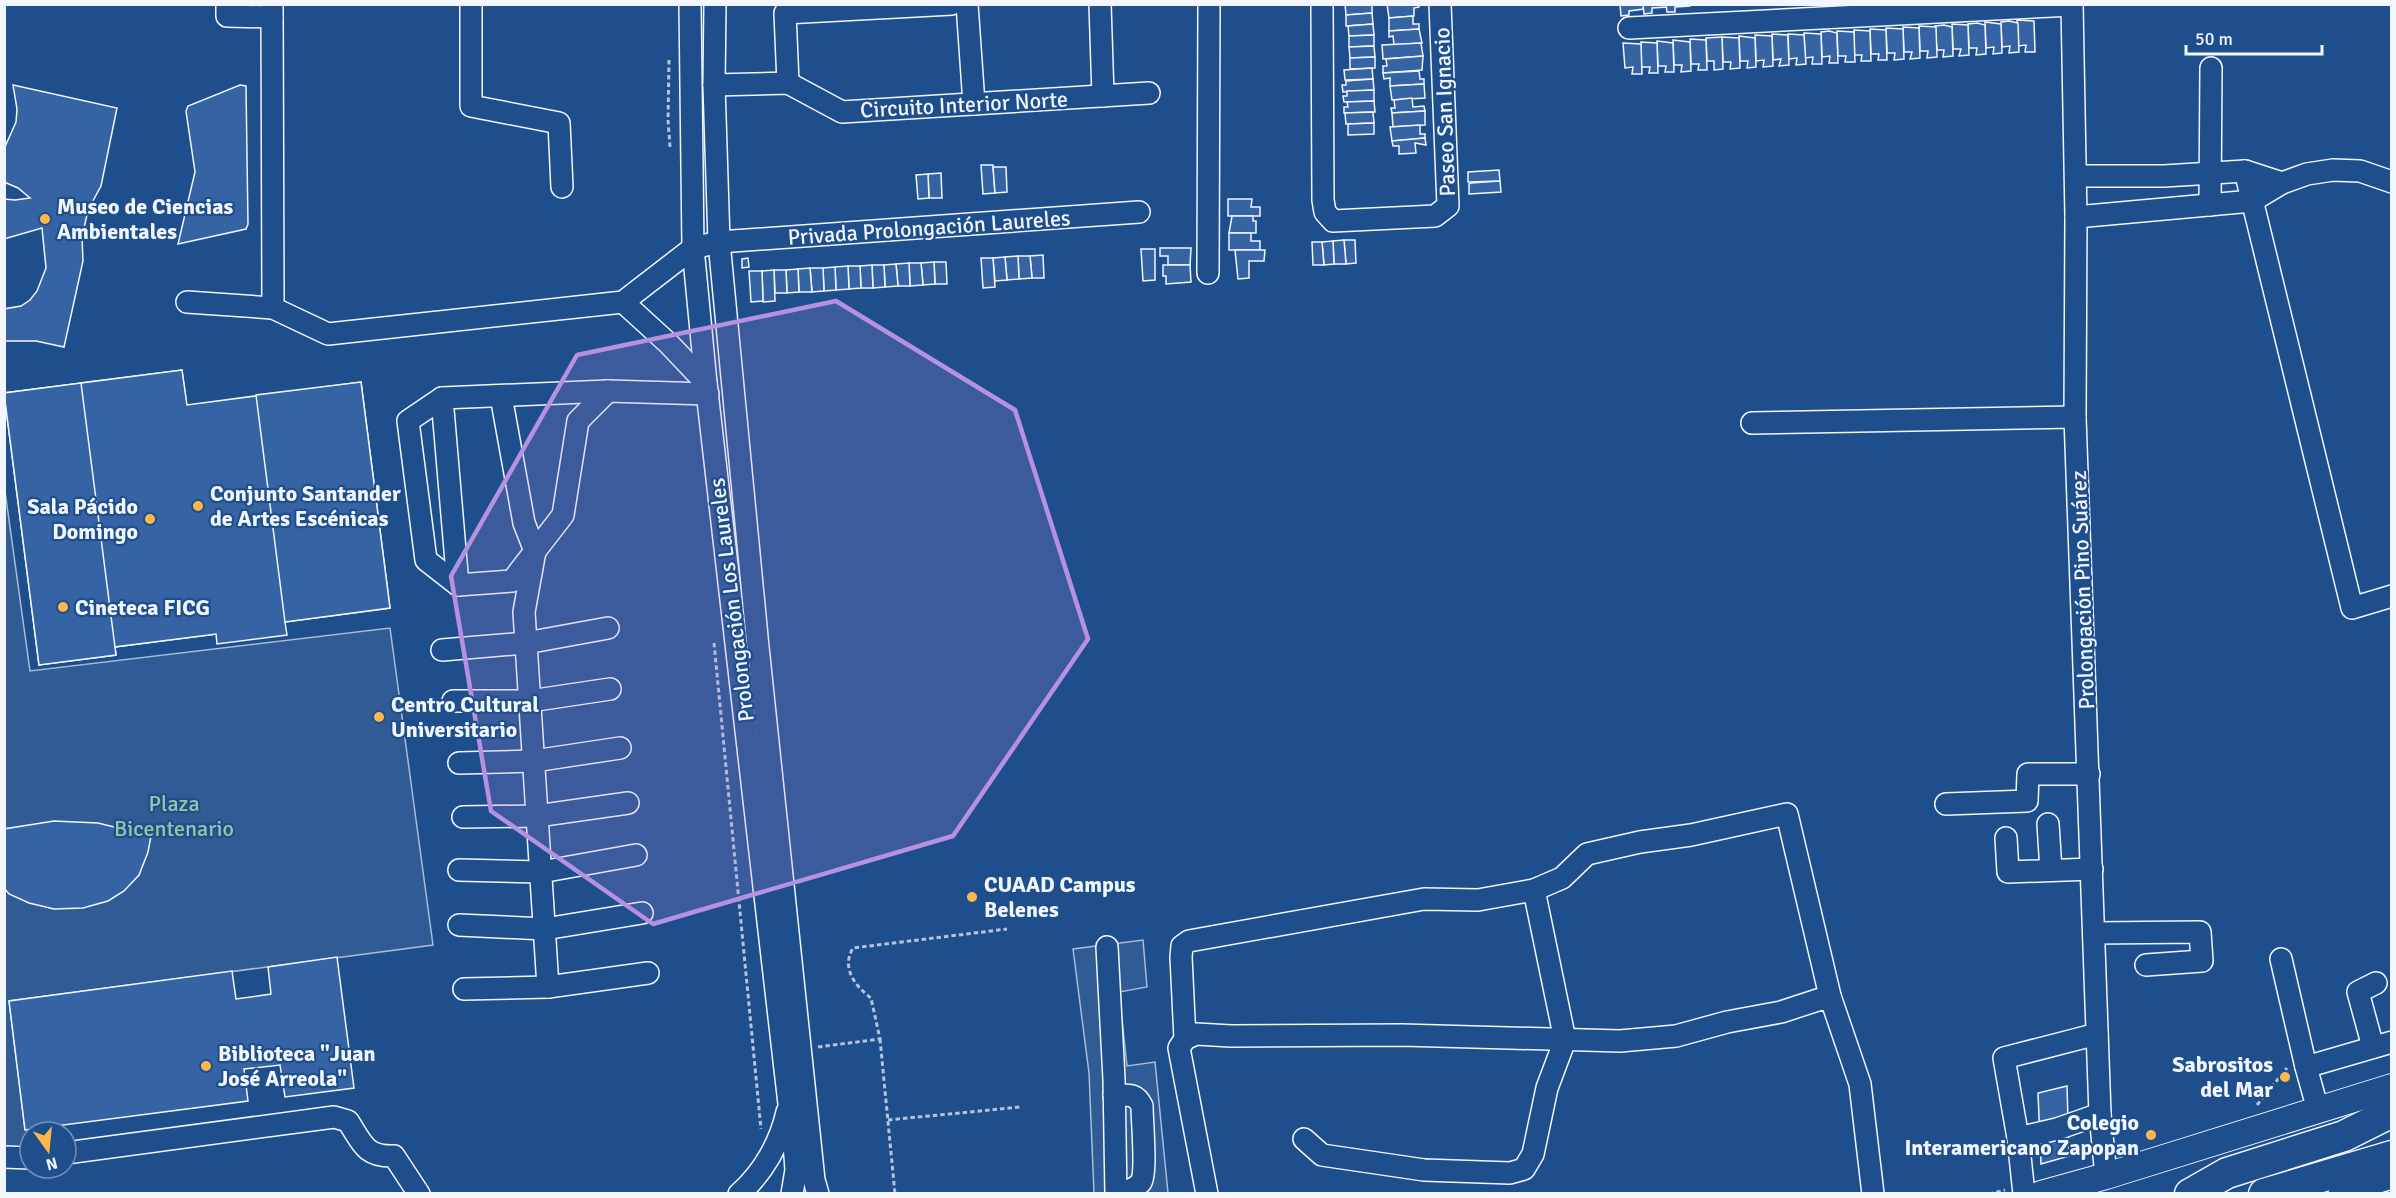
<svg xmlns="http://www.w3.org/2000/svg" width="2396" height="1198" viewBox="0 0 2396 1198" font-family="Signika,sans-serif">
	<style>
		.built { fill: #305b95; stroke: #a8bbd7; stroke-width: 1.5 }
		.building { fill: #3563a3; stroke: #f2f6ff; stroke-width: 1.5 }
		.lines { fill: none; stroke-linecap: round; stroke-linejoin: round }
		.minor-casing { stroke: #f2f6ff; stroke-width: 24 }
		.major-casing { stroke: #f2f6ff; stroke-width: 28 }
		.highway-casing { stroke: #f2f6ff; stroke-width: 33 }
		.path { stroke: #b3c4dc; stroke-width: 3; stroke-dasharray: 4.5 3; stroke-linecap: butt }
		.minor { stroke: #1f4e8c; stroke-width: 21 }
		.major { stroke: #1f4e8c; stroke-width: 26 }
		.highway { stroke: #1f4e8c; stroke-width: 30 }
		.marked { fill: #b691df; fill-opacity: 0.2; stroke: #b691df; stroke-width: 4.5; stroke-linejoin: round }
		.poi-dot { fill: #ffb74d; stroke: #1f4e8c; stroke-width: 2 }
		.labels { text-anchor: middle; stroke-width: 4.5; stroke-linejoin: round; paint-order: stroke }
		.street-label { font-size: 22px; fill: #f2f6ff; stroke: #1f4e8c }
		.poi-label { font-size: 22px; font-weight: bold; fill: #f2f6ff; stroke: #1f4e8c; text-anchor: start }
		.park-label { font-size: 22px; fill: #97c8a6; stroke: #1f4e8c }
	</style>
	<rect width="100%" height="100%" fill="#1f4e8c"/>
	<g class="built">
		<polygon points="4,484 30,671 390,628 433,945 9,1001 25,1130 54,1126 55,1132 30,1132 30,1151 4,1153"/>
		<polygon points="1143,940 1147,987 1119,992 1127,1066 1155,1062 1168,1193 1094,1193 1089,1073 1073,949"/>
	</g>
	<g class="building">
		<polygon points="1345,4 1372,4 1372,13 1346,15"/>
		<polygon points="1387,4 1419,4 1419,7 1414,8 1414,16 1389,18"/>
		<polygon points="1620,4 1643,4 1644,9 1629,11 1629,15 1621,16"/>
		<polygon points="1643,4 1666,4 1667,7 1652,8 1652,13 1644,14"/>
		<polygon points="1666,4 1690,4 1690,6 1675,7 1675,12 1667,12"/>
		<polygon points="1372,13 1373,24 1346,26 1346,15"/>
		<polygon points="1413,16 1413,24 1419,24 1419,29 1389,31 1389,18"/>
		<polygon points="2017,20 2034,21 2035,52 2025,52 2026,45 2018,46"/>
		<polygon points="2009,21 2018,23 2019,52 2009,53 2010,46 2002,47 2001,22"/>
		<polygon points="1985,22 2001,24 2002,53 1993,54 1994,47 1986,48"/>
		<polygon points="1977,23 1985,25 1986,54 1976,55 1977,48 1969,48 1968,24"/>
		<polygon points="1373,24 1374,35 1349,36 1348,26"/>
		<polygon points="1952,24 1968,25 1969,55 1959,56 1961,49 1953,49"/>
		<polygon points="1944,25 1952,27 1953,56 1943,57 1944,50 1937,50 1935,26"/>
		<polygon points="1919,26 1936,27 1937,57 1927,58 1928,51 1920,51"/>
		<polygon points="1903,27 1919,28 1920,58 1910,59 1912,52 1904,52"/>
		<polygon points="1886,28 1903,29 1904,59 1894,60 1895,53 1887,53"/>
		<polygon points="1419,29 1422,43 1394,45 1393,36 1389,37 1389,31"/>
		<polygon points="1870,29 1886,30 1887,60 1878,60 1879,54 1871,54"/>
		<polygon points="1854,30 1870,31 1871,61 1861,61 1862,55 1854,55"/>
		<polygon points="1829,31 1837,33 1838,63 1829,63 1830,56 1822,57 1821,32"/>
		<polygon points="1837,31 1854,32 1855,62 1845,62 1846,56 1838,56"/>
		<polygon points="1804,33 1821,34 1822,64 1812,64 1813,57 1805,58"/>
		<polygon points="1772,34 1788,35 1789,65 1779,66 1781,59 1773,60"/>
		<polygon points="1788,34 1804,35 1806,64 1796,65 1797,58 1789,59"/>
		<polygon points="1374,35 1374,46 1349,47 1349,36"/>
		<polygon points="1755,35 1772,36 1773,66 1763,67 1764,60 1756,61"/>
		<polygon points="1739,36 1755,38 1756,67 1747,68 1748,61 1740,61"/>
		<polygon points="1722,37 1739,38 1740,68 1730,69 1731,62 1723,62"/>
		<polygon points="1722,37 1723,69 1714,70 1714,61 1707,61 1706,38"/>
		<polygon points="1690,39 1706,40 1707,70 1698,70 1699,64 1691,64"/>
		<polygon points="1673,40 1690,42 1691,71 1681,72 1682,65 1674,65"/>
		<polygon points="1657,41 1673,43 1674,72 1665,72 1666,66 1658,66"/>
		<polygon points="1641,42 1657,43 1658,73 1649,73 1650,67 1641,67"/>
		<polygon points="1421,43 1423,56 1383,59 1382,45"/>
		<polygon points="1623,43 1641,44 1642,74 1632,74 1633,67 1625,68"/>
		<polygon points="1374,46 1375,57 1350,58 1349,47"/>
		<polygon points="1423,56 1422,70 1383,73 1383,66 1387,66 1386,59"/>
		<polygon points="1375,57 1375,68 1350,69 1350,58"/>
		<polygon points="1372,68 1373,79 1345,80 1344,70"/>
		<polygon points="1419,71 1420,79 1424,79 1424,84 1390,86 1390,78 1384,79 1383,73"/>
		<polygon points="1373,79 1374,90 1343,92 1342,85 1346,85 1346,81"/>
		<polygon points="1424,84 1425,98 1392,100 1390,86"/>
		<polygon points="13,85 117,108 101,186 88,210 82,237 83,261 64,347 36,341 4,341 4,309 21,306 30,300 37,291 46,268 42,228 4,239 4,199 15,200 30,198 18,188 4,182 4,149 16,122 17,109"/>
		<polygon points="240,85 246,86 248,224 246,229 178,244 195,172 186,111 188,106"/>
		<polygon points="1374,90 1374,101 1344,102 1343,96 1347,96 1347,91"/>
		<polygon points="1412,98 1413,107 1424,106 1425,111 1392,113 1391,108 1395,108 1394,100"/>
		<polygon points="1374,101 1375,112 1344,113 1344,107 1348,107 1347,102"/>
		<polygon points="1425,111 1425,125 1393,127 1392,113"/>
		<polygon points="1373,112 1374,123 1346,124 1345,113"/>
		<polygon points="1374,123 1374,134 1348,135 1348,124"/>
		<polygon points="1420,125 1420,134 1425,134 1425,138 1392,141 1390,127"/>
		<polygon points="1425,138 1426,145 1415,143 1416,153 1399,154 1399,146 1393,146 1392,141"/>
		<polygon points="981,165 993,165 995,193 983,194"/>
		<polygon points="993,167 1006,167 1007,192 995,193"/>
		<polygon points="1499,170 1500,181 1468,182 1468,172"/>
		<polygon points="941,173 942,198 929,198 928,174"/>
		<polygon points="928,174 929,198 918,199 916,175"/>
		<polygon points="1500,181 1501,192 1469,194 1469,184 1471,183"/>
		<polygon points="1228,199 1252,199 1251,207 1260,207 1260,216 1228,216"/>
		<polygon points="1232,216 1253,216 1253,221 1256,221 1256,233 1229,233"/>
		<polygon points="1229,233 1251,233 1251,241 1260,241 1260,250 1229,250"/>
		<polygon points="1344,240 1355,240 1356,263 1346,264"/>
		<polygon points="1344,240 1346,264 1334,264 1333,241"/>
		<polygon points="1333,241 1334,264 1324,265 1322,242"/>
		<polygon points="1312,242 1322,242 1324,265 1313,265"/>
		<polygon points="1160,248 1191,248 1190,265 1168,265 1168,256 1160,256"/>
		<polygon points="1141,249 1155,249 1155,280 1143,281"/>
		<polygon points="1235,250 1265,250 1264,261 1249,261 1249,278 1238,279"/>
		<polygon points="1043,255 1044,278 1032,278 1030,256"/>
		<polygon points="1018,256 1030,256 1032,278 1019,279"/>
		<polygon points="1018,256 1019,279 1007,280 1005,257"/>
		<polygon points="1005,257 1007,280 995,281 993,258"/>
		<polygon points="748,258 749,267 742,268 742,259"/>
		<polygon points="981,258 993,258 995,287 983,288"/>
		<polygon points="934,262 946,262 947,284 935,284"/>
		<polygon points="934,262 935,284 923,285 921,263"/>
		<polygon points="909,263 921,263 923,285 910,286"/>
		<polygon points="909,263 910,286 898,286 896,264"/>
		<polygon points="896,264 898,286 885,287 884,265"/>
		<polygon points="872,265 884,265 885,287 873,288"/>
		<polygon points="872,265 873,288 861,288 860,266"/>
		<polygon points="1163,265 1190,265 1191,282 1166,284 1166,276 1163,276"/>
		<polygon points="848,266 860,266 861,288 849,289"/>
		<polygon points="848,266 849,289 836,290 835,267"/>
		<polygon points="835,267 836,290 824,291 823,268"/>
		<polygon points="810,268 823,268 824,291 812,292"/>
		<polygon points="810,268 812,292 799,292 798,269"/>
		<polygon points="798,269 799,292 787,293 786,270"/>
		<polygon points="774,270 786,270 787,293 775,293"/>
		<polygon points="774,270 775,301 763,302 762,271"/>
		<polygon points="749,271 762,271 763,301 751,302"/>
		<polygon points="182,370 216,634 115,647 81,383"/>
		<polygon points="182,370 187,405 361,382 390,608 285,622 287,635 217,644 216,634 115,647 116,655 39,665 4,393"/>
		<polygon points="361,382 390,608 285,622 256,395"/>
		<polygon points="81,383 116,655 39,665 4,393"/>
		<polygon points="54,821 98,823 151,836 148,852 139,875 124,891 108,901 83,908 54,909 29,903 9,894 4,888 4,829"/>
		<polygon points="337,957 354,1088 285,1097 280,1065 244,1069 248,1101 25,1130 9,1001 232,971 236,999 271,994 268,967"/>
		<polygon points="2067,1086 2069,1156 2041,1164 2038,1093"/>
	</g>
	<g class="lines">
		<defs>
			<g id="minor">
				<polyline points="227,4 227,16 272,17"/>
				<polyline points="272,4 273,308 328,334 623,302 693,248 719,242 1139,212"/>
				<polyline points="471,4 471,106 559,123 562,187"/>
				<polyline points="690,4 693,248 706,383 795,1156 796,1170 792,1194"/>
				<polyline points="715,4 714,85 719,242 758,647 814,1180 818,1194"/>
				<polyline points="967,4 974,104"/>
				<polyline points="1100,4 1103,96"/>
				<polyline points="1322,4 1323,200 1325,212 1333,221 1435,216 1448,206 1440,4"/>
				<polyline points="2072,4 2076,217 2075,417 2100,1114 2106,1176"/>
				<polyline points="1629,28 2072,5"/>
				<polyline points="788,83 785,13 952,4"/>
				<polyline points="714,85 788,83 842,112 1149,93"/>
				<polyline points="2245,171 2352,608 2392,596"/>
				<polyline points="2076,176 2164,176 2245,171 2282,183"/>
				<polyline points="2210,205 2211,68"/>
				<polyline points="2076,217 2252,201 2282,183 2307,174 2333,170 2360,171 2392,182"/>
				<polyline points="1208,273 1209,4"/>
				<polyline points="187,302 273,308"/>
				<polyline points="623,302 669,344 706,383"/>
				<polyline points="501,396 524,523 535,551 524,612 548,987"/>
				<polyline points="442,398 408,421 426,560 458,585 512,581 563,515 578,421 608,391"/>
				<polyline points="1752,423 2075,417"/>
				<polyline points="458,585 442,398 608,391 708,394"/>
				<polyline points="442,650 526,643 608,628"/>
				<polyline points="453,701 530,701 610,689"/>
				<polyline points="459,763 534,761 620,748"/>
				<polyline points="1946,804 2027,801 2028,774 2089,774"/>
				<polyline points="463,817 537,816 628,803"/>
				<polyline points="2048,824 2051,870"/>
				<polyline points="2006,838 2008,872 2092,869"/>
				<polyline points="459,870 541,872 636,855"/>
				<polyline points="459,925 545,929 642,913"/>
				<polyline points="2094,933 2200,932 2202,961 2146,965"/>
				<polyline points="1107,947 1114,1079 1116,1194"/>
				<polyline points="2281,959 2306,1067"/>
				<polyline points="464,989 548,987 648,973"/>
				<polyline points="1185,1039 1181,957 1182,946 1189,941 1424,899 1478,900 1534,890 1562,878 1587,854 1640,842 1691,835 1787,814 1830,996"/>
				<polyline points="2373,1047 2358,992 2376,983"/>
				<path d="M1114,1095C1128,1095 1136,1093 1142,1106C1142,1121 1147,1172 1141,1182C1137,1188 1127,1191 1121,1194"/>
				<polyline points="2318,1110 2306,1067 2392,1042"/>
				<polyline points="2018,1138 2004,1058 2097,1034"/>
				<polyline points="1304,1139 1322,1155 1424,1170 1510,1173 1524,1169 1533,1154 1547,1088 1565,1040 1534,890"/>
				<path d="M66,1153L334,1117L348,1121C362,1143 365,1157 394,1156L419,1194"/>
				<polyline points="4,1157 30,1158"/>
				<path d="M739,1194C763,1173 780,1143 787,1112"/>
				<polyline points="1207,1194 1179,1048 1185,1039 1196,1034 1231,1036 1402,1035 1620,1041 1676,1036 1727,1022 1781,1012 1830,996 1860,1084 1873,1194"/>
				<polyline points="2024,1194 2018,1138 2057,1129 2100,1114"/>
				<polyline points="2339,1194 2392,1178"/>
			</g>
			<polyline id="major" points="2041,1194 2106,1176 2392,1087"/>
			<g id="highway">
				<polyline points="2190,1194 2227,1173 2344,1136 2392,1112"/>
				<polyline points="2264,1194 2392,1156"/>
			</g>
		</defs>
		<use href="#minor" class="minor-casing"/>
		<use href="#major" class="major-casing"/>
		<use href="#highway" class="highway-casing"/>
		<g class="path">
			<polyline points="669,60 668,120 670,147"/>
			<polyline points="714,643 761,1129"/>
			<polyline points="880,1039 895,1194"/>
			<path d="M818,1047L880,1039L871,998C855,986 841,968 853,948L1007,929"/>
			<polyline points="2257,1105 2287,1068"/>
			<polyline points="888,1120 1020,1107"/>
			<polyline points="1989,1194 2005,1190"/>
		</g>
		<use href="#minor" class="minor"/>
		<use href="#major" class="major"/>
		<use href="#highway" class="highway"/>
	</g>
	<path class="marked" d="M836,301L1015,410L1088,639L953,836L653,924L491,811L451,576L577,355Z"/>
	<g class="poi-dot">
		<circle cx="45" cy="219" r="6"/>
		<circle cx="198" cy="506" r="6"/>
		<circle cx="150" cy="519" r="6"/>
		<circle cx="63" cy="607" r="6"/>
		<circle cx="379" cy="717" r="6"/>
		<circle cx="972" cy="897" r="6"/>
		<circle cx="206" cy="1066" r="6"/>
		<circle cx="2285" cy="1077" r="6"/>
		<circle cx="2151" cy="1135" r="6"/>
	</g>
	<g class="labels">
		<g class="street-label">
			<text transform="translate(964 104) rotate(-3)" y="8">Circuito Interior Norte</text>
			<text transform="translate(1444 112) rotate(-92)" y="8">Paseo San Ignacio</text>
			<text transform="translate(929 227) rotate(-4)" y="8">Privada Prolongación Laureles</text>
			<text transform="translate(2082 590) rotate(-92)" y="8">Prolongación Pino Suárez</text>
			<text transform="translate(731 600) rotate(-97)" y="8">Prolongación Los Laureles</text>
		</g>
		<g class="poi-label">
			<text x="57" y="214">Museo de Ciencias<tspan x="57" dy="25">Ambientales</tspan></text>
			<text x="210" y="501">Conjunto Santander<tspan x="210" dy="25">de Artes Escénicas</tspan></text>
			<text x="138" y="514" text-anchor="end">Sala Pácido<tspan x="138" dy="25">Domingo</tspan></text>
			<text x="75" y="615">Cineteca FICG</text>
			<text x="391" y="712">Centro Cultural<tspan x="391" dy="25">Universitario</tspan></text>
			<text x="984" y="892">CUAAD Campus<tspan x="984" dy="25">Belenes</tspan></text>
			<text x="218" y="1061">Biblioteca "Juan<tspan x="218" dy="25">José Arreola"</tspan></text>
			<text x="2273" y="1072" text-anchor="end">Sabrositos<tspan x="2273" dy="25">del Mar</tspan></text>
			<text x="2139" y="1130" text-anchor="end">Colegio<tspan x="2139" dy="25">Interamericano Zapopan</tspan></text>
		</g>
		<g class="park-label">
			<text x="174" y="811">Plaza<tspan x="174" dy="25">Bicentenario</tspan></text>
		</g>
	</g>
	<rect width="2396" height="1198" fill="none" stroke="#f2f6ff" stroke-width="12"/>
	<g transform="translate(48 1150) rotate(165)"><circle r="28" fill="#1f4e8c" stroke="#7391ba" stroke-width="1.5"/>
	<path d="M0-4.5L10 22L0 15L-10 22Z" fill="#ffb74d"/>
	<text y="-9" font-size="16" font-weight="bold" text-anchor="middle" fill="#f2f6ff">N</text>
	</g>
	<path d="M2186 45v9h136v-9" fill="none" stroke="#f2f6ff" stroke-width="3"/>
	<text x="2195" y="45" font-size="18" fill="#f2f6ff" stroke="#1f4e8c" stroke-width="4.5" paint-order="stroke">50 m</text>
</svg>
